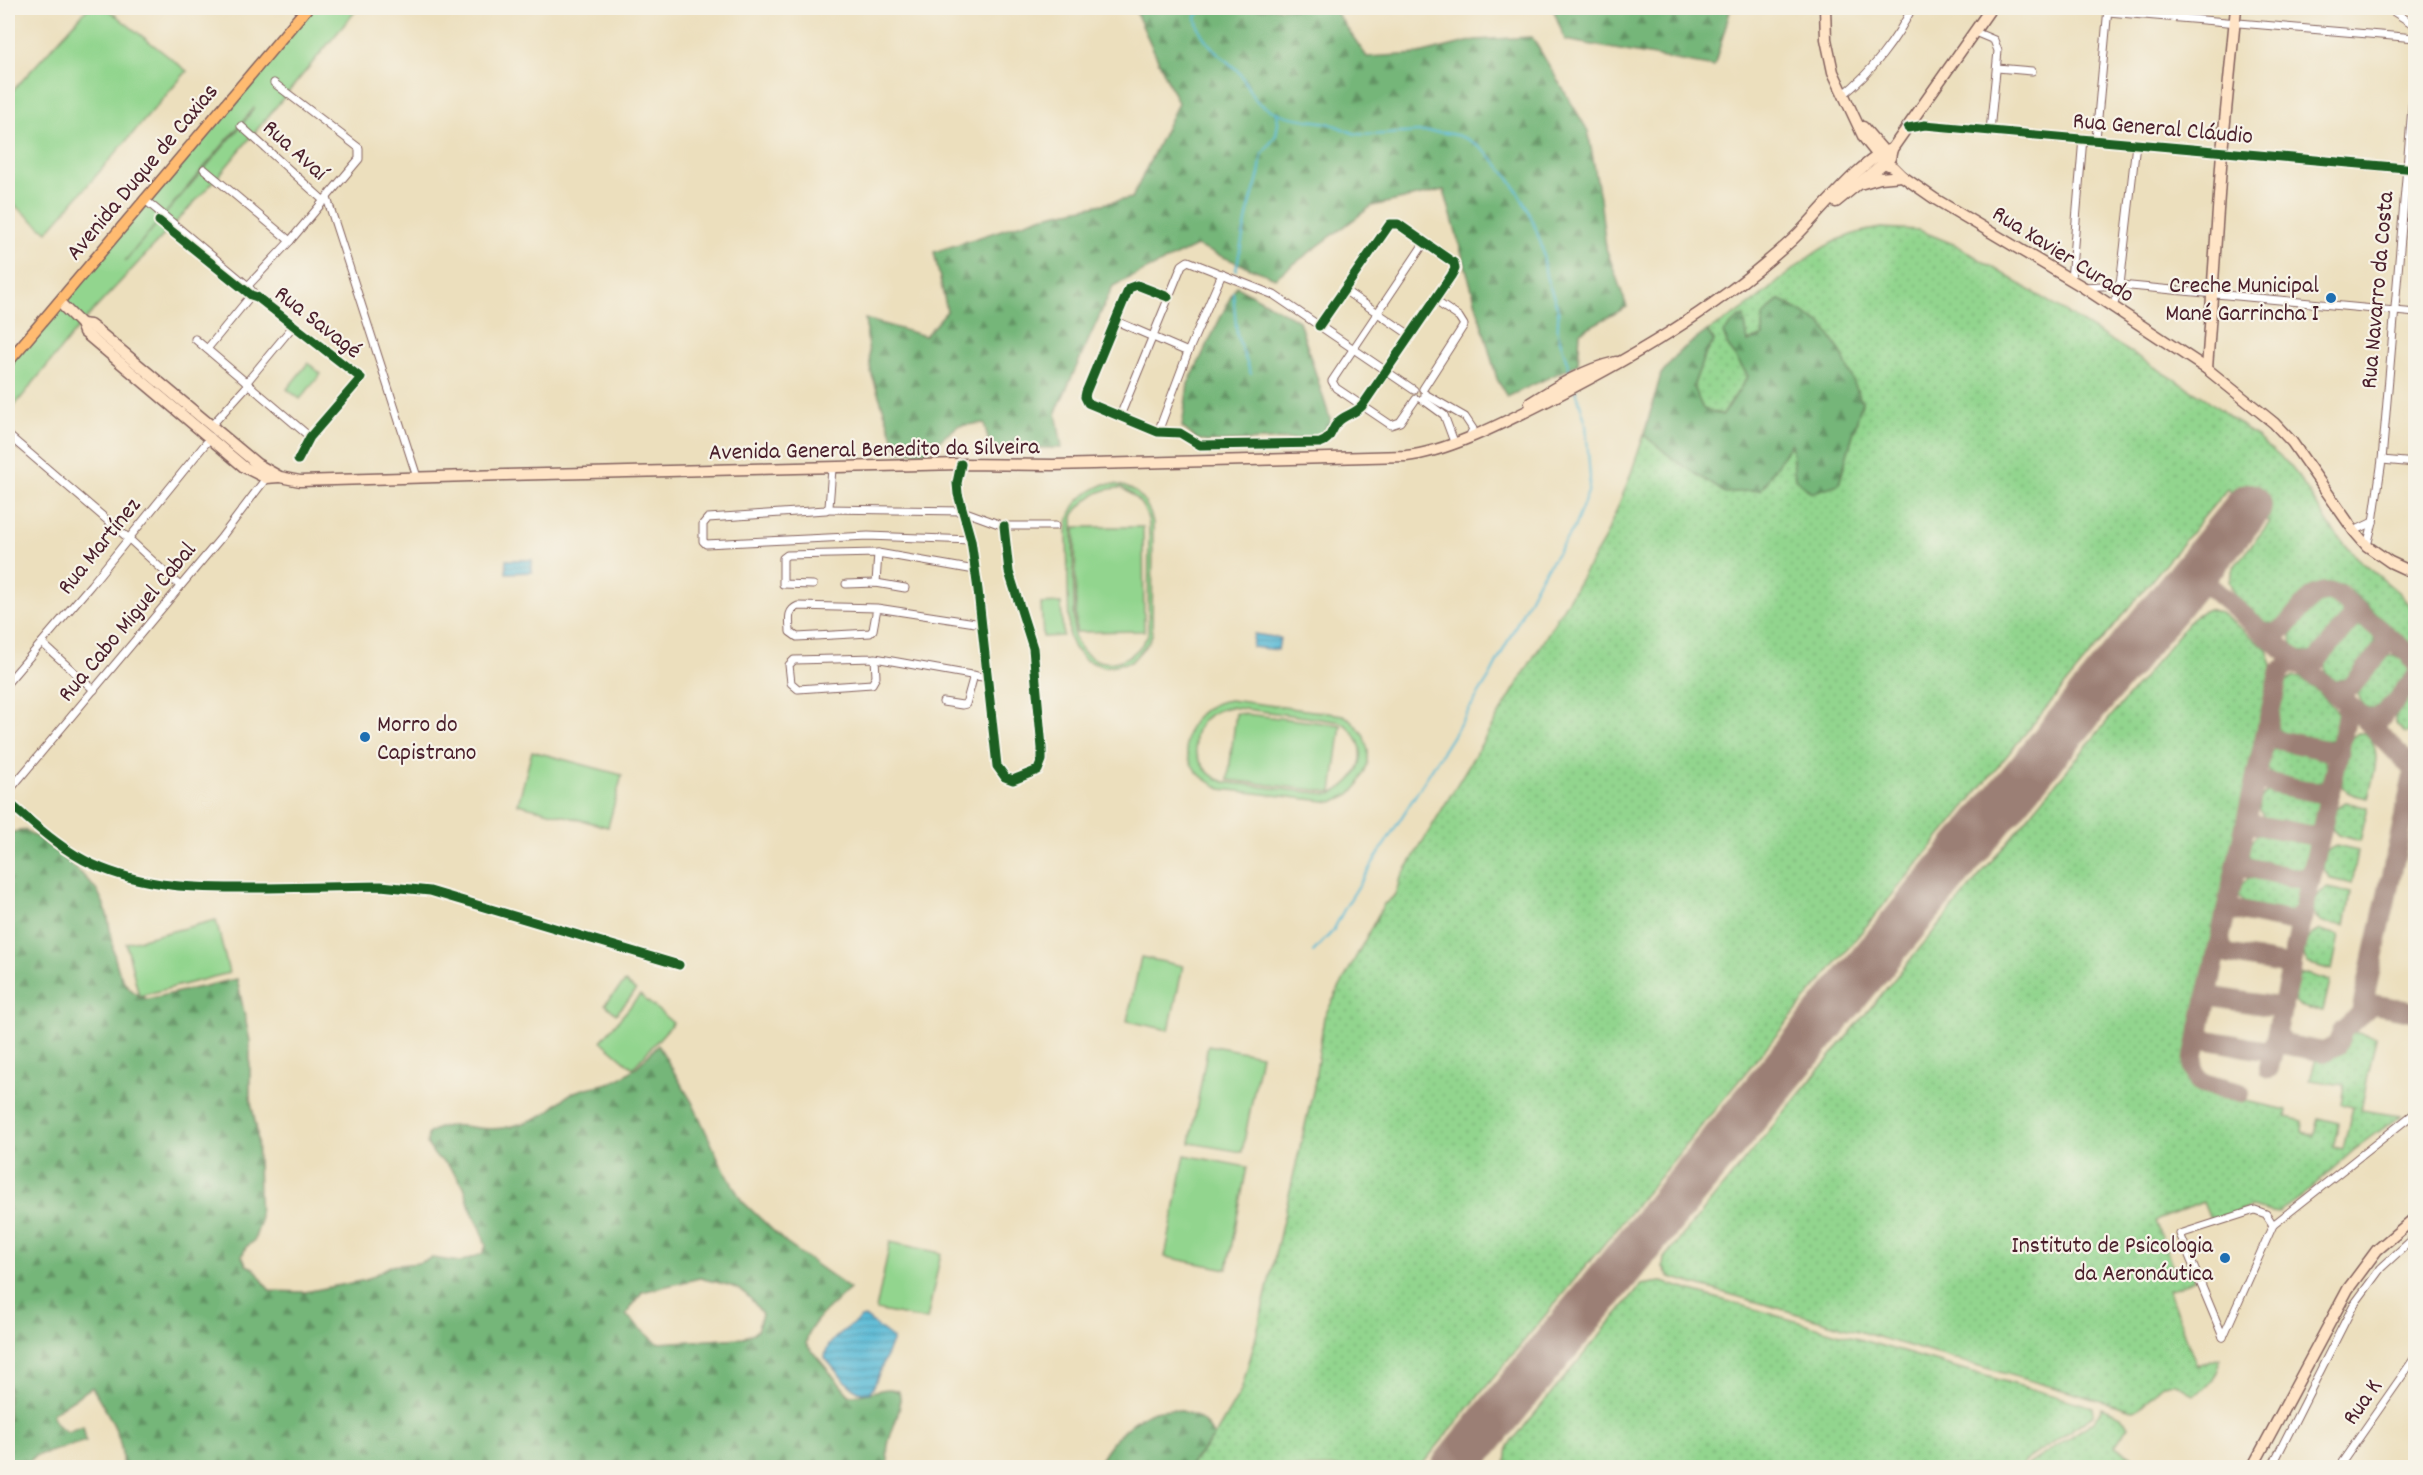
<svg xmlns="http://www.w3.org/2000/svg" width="2423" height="1475" viewBox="0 0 2423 1475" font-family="Dekko,sans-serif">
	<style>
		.grass { fill: url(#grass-dots); stroke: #6e7a5c; stroke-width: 1.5 }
		.forest { fill: url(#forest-firs); stroke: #606a52; stroke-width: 1.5; fill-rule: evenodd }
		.park { fill: #92d58e; stroke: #6e7a5c; stroke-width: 1.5; fill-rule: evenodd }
		.water { fill: url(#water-rules); stroke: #516c80; stroke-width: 1.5 }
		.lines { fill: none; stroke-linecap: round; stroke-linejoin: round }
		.stream { stroke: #58bad6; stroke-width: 2 }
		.taxiway { stroke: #9b7f74; stroke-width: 20 }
		.runway { stroke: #9b7f74; stroke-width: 46 }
		.minor-casing { stroke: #83625e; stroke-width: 9 }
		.tertiary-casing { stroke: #83625e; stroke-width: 11 }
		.secondary-casing { stroke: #83625e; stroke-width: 13 }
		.primary-casing { stroke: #83625e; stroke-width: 13 }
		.minor { stroke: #fff; stroke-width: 7 }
		.tertiary { stroke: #fff; stroke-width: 9 }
		.secondary { stroke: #ffe4c6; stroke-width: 10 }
		.primary { stroke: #ffbb71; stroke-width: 10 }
		.cycleway-casing { stroke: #f7f3e8; stroke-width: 13 }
		.cycleway { stroke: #1b5e20; stroke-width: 9 }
		.poi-dot { fill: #1f6fb2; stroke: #f7f3e8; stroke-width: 2 }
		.labels { text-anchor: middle; stroke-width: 4.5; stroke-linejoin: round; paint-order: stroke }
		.street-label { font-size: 24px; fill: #4a1f2b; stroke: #f7f3e8 }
		.poi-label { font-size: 24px; fill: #4a1f2b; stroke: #f7f3e8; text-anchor: end }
	</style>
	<defs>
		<pattern id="grass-dots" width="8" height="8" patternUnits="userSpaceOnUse" patternTransform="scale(1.5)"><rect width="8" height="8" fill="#92d58e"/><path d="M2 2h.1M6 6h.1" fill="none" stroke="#7fb67b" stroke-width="1.8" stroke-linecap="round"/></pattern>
		<pattern id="forest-firs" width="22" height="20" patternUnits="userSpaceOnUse" patternTransform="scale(1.5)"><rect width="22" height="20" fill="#75b679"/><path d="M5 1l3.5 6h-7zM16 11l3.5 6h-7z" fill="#629363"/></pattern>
		<pattern id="water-rules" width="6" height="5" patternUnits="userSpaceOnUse" patternTransform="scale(1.5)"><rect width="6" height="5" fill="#58bad6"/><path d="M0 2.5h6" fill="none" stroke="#4b97ae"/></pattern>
	</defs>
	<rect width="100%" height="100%" fill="#f7f3e8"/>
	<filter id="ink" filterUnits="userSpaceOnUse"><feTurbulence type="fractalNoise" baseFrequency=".0167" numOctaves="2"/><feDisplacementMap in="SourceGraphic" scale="12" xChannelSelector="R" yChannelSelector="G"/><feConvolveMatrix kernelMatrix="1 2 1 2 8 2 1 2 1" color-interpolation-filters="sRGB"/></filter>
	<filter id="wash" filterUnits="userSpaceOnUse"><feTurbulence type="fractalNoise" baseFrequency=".008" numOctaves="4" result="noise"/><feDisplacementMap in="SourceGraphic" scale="24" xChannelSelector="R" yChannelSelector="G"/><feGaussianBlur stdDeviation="1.35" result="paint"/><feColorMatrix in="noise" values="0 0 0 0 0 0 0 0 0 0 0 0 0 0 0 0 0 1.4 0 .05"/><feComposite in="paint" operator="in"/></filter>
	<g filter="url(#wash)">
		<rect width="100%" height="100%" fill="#ecdfbd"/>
		<g class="grass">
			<path d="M1881,228L1919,230L1958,246L2205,398L2253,434L2292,467L2332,529L2356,557L2398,592L2414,611L2415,648L2345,586L2329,583L2312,590L2288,618L2278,625L2264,622L2235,596L2229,581L2233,568L2270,522L2227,489L1420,1467L1188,1468L1214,1437L1241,1391L1255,1341L1314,1087L1324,1017L1384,904C1394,898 1397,893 1399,881L1604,540L1628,482L1644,435L1676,461L1791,442L1839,484L1862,402L1779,299L1764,316L1763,336L1748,342L1744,317L1728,346L1748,376L1723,415L1703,409L1693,387L1703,359L1714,341L1707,331C1719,324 1732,317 1743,309C1793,275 1815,237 1881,228Z"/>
			<path d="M2324,598C2336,598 2344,606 2342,619L2319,649C2308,657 2291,652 2291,637C2291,625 2313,603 2324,598Z"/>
			<path d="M2208,609L2221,613L2267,649L2274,671L2188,1062C2188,1070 2189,1078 2195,1084C2208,1095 2267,1105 2287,1110L2286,1117L2303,1121L2302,1132L2314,1135L2318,1118L2339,1123L2333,1147L2343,1149L2353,1107L2341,1104L2344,1085L2310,1080L2316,1059C2335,1056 2345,1051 2349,1031L2376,1037L2361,1110L2400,1116L2354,1150L2302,1196L2277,1213L2251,1207L2211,1222L2203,1202L2155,1221L2173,1268L2188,1263L2194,1280L2168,1290L2197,1366L2220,1358C2219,1376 2209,1388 2193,1395C2188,1392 2183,1386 2178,1384C2155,1376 2152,1407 2132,1410L1670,1277L1663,1268L1664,1258L2194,616Z"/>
			<path d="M2359,626L2372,631C2382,650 2360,666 2349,679L2334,680C2326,675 2323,669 2326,659L2351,630Z"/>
			<path d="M2394,655L2407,661C2407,663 2410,668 2410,671C2410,682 2383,708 2372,709L2363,706L2358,694L2359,688L2384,657Z"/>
			<path d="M2295,677L2302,678C2317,692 2355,715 2334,739C2323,744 2282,738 2277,726C2273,718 2279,693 2284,685C2287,680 2290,679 2295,677Z"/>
			<polygon points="2415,690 2415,731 2405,733 2396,724 2396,713"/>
			<path d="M2358,733H2366C2384,751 2373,776 2368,798C2356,795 2344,795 2340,781L2350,739Z"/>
			<path d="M2280,747L2323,757L2328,768L2324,781L2312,785L2275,777C2262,768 2264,751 2280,747Z"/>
			<path d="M2273,788L2317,796C2324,806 2324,812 2319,824L2310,828L2264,818C2255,804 2260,795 2273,788Z"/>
			<path d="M2346,802L2368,808L2360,841L2338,835L2333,830C2329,815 2332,808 2346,802Z"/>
			<path d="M2265,830L2308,840C2318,856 2314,863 2298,872C2285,869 2268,868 2256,862C2238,853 2254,836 2265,830Z"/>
			<path d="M2336,846L2358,851L2352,884L2331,879L2323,868C2322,857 2325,850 2336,846Z"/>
			<path d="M2254,875L2296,883L2304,891L2305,900L2300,910L2290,914L2248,907L2239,897C2239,885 2243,880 2254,875Z"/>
			<path d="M2328,888L2351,893L2345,925C2338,924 2327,925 2321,921C2306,912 2315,893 2328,888Z"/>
			<path d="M2320,930L2339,935L2332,970L2307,963C2299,949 2305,936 2320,930Z"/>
			<path d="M2307,974L2330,981L2323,1011C2308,1008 2289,1010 2294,989C2295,983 2295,980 2299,975Z"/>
			<polygon points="1661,1282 2093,1407 2094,1413 2090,1418 2025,1461 2021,1467 1507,1467 1506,1464 1508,1446 1641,1285"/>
			<polygon points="2101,1408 2122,1416 2128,1426 2115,1446 2148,1467 2027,1467 2029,1464 2093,1422 2100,1413"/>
		</g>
		<g class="forest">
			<polygon points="1134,8 1333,8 1367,57 1419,54 1475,40 1532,37 1588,131 1600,198 1606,248 1627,307 1580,332 1578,364 1507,397 1497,379 1444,190 1372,206 1275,278 1196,246 1113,286 1056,412 1062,448 1020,448 992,454 984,423 958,426 925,452 898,452 871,372 865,319 925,336 947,311 934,252 1044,216 1132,198 1178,103"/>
			<polygon points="1553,8 1731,8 1714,67 1565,40"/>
			<polygon points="1236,286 1299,321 1331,422 1323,438 1207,442 1195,438 1182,427 1188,384"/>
			<polygon points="1779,299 1822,324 1841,352 1862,402 1839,484 1811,493 1795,478 1791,443 1761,490 1725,493 1676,461 1644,435 1661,374 1679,352 1707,331 1714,341 1703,359 1693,387 1703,409 1723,415 1748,376 1728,346 1723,333 1739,317 1744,317 1748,342 1763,336 1763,316"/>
			<path d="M26,830C47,844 90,876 101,898C118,931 104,984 147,999L237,979L250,1041V1097L257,1131L260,1223L254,1241L246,1247L242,1256L246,1265L254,1268L270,1291L305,1292L366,1280L390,1266L418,1263L432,1258L460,1262L482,1254L486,1246L481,1229L470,1208L464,1186L448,1165L435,1156L427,1144L428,1134C452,1116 476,1133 503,1128C516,1126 531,1121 543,1115C553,1109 561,1099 572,1093C585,1087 599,1086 612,1082C632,1074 644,1060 658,1045L692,1102L721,1164L742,1201L786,1243L850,1289C835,1303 807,1323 806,1344L849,1395C866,1398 885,1383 899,1392C906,1416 879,1440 890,1467H122C125,1437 107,1412 92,1387L52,1413L56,1424L67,1432L83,1426L86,1441L35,1456L24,1467H8V833ZM700,1278C732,1287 742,1283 762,1314L757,1331L743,1338L657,1343L626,1315L642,1292Z"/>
			<path d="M1173,1409C1194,1414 1204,1417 1214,1437L1188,1467H1097C1106,1446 1128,1423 1149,1413C1156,1409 1166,1410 1173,1409Z"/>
		</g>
		<g class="park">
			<polygon points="88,8 106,8 187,71 47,232 8,200 8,96"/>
			<path d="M309,8H358L216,179L81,324L8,414V362ZM255,107L241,126L125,261Z"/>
			<polygon points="308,363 321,374 300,399 287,389"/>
			<path d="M1105,484C1132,483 1147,496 1153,523L1152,635L1148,643L1131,662L1104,667L1085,660L1074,648L1069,637L1067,530C1069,504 1082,494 1105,484ZM1122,488C1137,497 1145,506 1149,523L1148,634C1132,669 1089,674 1074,636L1073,516C1085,498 1100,487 1122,488Z"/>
			<polygon points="1075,527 1143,527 1144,631 1076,632"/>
			<polygon points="1061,603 1063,636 1043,637 1041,604"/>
			<path d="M1230,700L1343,715L1352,721L1363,734L1368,750V763L1358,786L1350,794L1333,802L1221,789C1214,785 1207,781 1201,776C1170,747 1191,705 1230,700ZM1230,707L1341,722C1374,744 1364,779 1331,794C1307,792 1282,789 1257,786C1247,784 1235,784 1225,782C1204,776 1189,751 1197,730C1203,716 1215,710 1230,707Z"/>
			<polygon points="1236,713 1341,725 1332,792 1228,780"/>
			<polygon points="532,751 622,775 608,827 518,804"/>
			<polygon points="216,920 229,973 139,996 126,943"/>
			<polygon points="1141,957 1183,966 1169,1030 1127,1021"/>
			<polygon points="625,982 636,991 616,1014 605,1004"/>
			<polygon points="640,995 673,1023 633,1068 601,1041"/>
			<polygon points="1208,1045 1261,1055 1242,1152 1190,1143"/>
			<polygon points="1185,1155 1247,1167 1227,1269 1165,1257"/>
			<polygon points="890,1242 941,1253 927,1320 876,1310"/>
		</g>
		<g class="water">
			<polygon points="506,560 532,560 532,572 506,573"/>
			<polygon points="1254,634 1280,638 1278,650 1252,647"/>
			<path d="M865,1317L893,1339L874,1386L869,1393C852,1395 836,1370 825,1358C825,1340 849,1328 861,1318Z"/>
		</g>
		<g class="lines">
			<g class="stream">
				<path d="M1206,8L1196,16C1197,38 1220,55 1236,69C1246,78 1248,94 1258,102C1278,118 1304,119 1327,123C1337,125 1347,132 1357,134C1392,138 1443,122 1474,143C1507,166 1529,206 1541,244C1544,255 1544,265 1546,276C1549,287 1555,298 1558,310C1559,318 1557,325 1558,333C1562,347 1567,362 1572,376"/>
				<polyline points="1236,270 1248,212 1259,174 1262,155 1276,135 1278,123 1277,112"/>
				<polyline points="1233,292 1237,336 1251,374"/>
				<polyline points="1313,952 1333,931 1346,906 1490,676 1540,578 1574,528 1588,492 1590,478 1586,424 1576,390"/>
			</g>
			<g class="taxiway">
				<polyline points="2194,573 2364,718 2412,768 2413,776 2361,1013"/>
				<path d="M2267,635C2299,632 2303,581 2337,594L2409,654L2416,664"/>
				<polyline points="2300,663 2312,663 2317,660 2348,623 2353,614 2349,604"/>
				<polyline points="2331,689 2344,690 2352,686 2385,646 2385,637 2381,630"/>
				<polyline points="2364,718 2373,720 2383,716 2416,677"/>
				<polyline points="2265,737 2339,753"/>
				<polyline points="2255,780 2330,795"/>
				<polyline points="2246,823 2320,837"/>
				<polyline points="2239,855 2241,865 2246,867 2296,878 2307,878 2313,870"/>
				<polyline points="2225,918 2230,912 2239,911 2294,922 2303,913"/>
				<polyline points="2220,939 2222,948 2228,954 2292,966"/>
				<polyline points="2207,996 2283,1008"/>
				<polyline points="2277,1033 2282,1044 2324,1052 2337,1045 2343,1030 2372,1004 2416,1012"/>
				<polyline points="2198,1038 2273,1052"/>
				<polyline points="2269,1068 2347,715 2346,702"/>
				<path d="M2240,1093L2199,1082L2193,1069L2194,1055L2279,673C2286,664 2293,663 2303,666"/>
				<polyline points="1462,1459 1476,1468"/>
			</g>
			<polyline class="runway" points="1454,1468 2249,506"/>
		</g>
	</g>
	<g filter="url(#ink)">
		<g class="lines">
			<defs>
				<g id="minor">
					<polyline points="2388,8 2416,26"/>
					<polyline points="2108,12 2416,38"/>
					<polyline points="1975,32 1994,40 1998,51 1990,131"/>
					<polyline points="1997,68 2032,71"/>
					<path d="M1843,95C1870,74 1897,39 1912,8"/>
					<polyline points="241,126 324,201"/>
					<polyline points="1908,128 1925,125 2416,169"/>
					<polyline points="2096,139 2108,8"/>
					<polyline points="204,169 290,241"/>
					<polyline points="327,198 417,477"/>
					<polyline points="144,199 248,286 257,297"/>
					<polyline points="159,221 251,295 257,297 361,378 310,437 298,460"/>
					<polyline points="2071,280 2083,138"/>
					<polyline points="2083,287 2120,285 2416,313"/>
					<polyline points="244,290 290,241 359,159 359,148 274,83"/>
					<polyline points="1344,290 1410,335"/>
					<path d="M1168,297L1137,285L1129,288L1086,392L1085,397L1088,403L1158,432L1180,433L1200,445L1320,443C1332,439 1330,431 1338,422C1344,415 1355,414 1362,406L1451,276L1455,269L1454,263L1398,224H1390L1319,326"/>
					<polyline points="2113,307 2120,285 2136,144"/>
					<polyline points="1116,321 1188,352"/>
					<polyline points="195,339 310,437"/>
					<polyline points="207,349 253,293"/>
					<polyline points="246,383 294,325"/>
					<polyline points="1423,389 1464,325 1459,317 1434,300"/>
					<polyline points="1425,394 1465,417 1473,429 1469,437"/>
					<polyline points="1416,399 1400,422 1391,425 1336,388 1332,381 1425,242"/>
					<polyline points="1422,399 1444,415 1454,442"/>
					<polyline points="1120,416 1182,265 1188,261 1274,295 1414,390"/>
					<polyline points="211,426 248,385"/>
					<polyline points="1158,432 1188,352 1222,274"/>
					<polyline points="8,435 128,538 180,586"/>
					<polyline points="2382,460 2416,463"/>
					<polyline points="961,464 957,483 958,494 971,540 978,590 997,766 1005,777 1013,780 1038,770 1042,760 1042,748 1033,648 1009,572 1004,526"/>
					<polyline points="832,469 829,507 826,510 708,518 703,524 703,541 706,544 868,536 971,540"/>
					<polyline points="827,509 963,511 1004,526 1055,526"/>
					<polyline points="2354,531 2373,522"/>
					<polyline points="2367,546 2373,522 2382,460 2416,61"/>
					<polyline points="876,583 878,553"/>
					<polyline points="846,584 876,583 905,588"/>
					<polyline points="813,585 783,584 783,558 787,555 878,553 975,570"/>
					<path d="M877,608L873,630L870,633L797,637L790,632C790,621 786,611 798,606L877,608L982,624"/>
					<polyline points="42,643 94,690"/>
					<polyline points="875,658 876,677 872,684 798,689 791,683 789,665 794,660 875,658 988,678"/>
					<polyline points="8,682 91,585 211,437"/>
					<polyline points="943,702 962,705 966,704 974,675"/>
					<polyline points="8,792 220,539 267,477"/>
					<polyline points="2223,1337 2273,1225 2416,1112"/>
					<polyline points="2223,1337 2180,1234 2255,1210 2266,1214 2273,1225"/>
					<polyline points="2271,1468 2353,1306 2381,1268 2416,1236"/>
					<polyline points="2338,1468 2416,1356"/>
				</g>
				<path id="tertiary" d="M8,802C34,824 61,850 92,864C148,890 207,888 267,888C305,887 343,887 381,886L430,891L679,965"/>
				<g id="secondary">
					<polyline points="1825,8 1826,39 1833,72 1864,138 1884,163 1893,167 1902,176 1935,199 2083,287 2207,369 2274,423 2292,442 2354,531 2367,546 2390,562 2416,574"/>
					<polyline points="1863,127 1888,156"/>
					<polyline points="1863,183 1880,178 1902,176"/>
					<polyline points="1836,202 1890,158 1892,149 1991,8"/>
					<polyline points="59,302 81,324 84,332 244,467 266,478 279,477"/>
					<path d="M81,324L90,325L98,331L257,464L280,477L300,481L505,475L961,464L1053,465L1406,456C1445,452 1497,426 1533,408C1625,362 1716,310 1792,240C1817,217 1861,158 1892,149"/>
					<polyline points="2207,369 2222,152 2236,8"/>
					<path d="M1530,403C1557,386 1585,369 1616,362"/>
					<polyline points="2252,1468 2348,1289 2377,1250 2416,1217"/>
				</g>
				<polyline id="primary" points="8,362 307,8"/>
			</defs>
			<use href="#minor" class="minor-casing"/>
			<use href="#tertiary" class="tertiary-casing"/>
			<use href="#secondary" class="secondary-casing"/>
			<use href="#primary" class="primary-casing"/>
			<use href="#minor" class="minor"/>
			<use href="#tertiary" class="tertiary"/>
			<use href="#secondary" class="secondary"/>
			<use href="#primary" class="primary"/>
			<defs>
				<g id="cycleway">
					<polyline points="1908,128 1925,125 2416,169"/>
					<polyline points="159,221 251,295 257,297 361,378 310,437 298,460"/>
					<path d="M1168,297L1137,285L1129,288L1086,392L1085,397L1088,403L1158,432L1180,433L1200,445L1320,443C1332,439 1330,431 1338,422C1344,415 1355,414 1362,406L1451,276L1455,269L1454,263L1398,224H1390L1319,326"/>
					<polyline points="961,464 957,483 958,494 971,540 978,590 997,766 1005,777 1013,780 1038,770 1042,760 1042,748 1033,648 1009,572 1004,526"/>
					<path d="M8,802C34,824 61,850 92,864C148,890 207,888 267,888C305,887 343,887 381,886L430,891L679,965"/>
				</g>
			</defs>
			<use href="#cycleway" class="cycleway-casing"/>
			<use href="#cycleway" class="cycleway"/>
		</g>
	</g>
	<g class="poi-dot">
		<circle cx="2331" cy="298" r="6"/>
		<circle cx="365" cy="737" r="6"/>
		<circle cx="2225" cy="1258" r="6"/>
	</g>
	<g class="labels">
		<g class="street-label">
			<text transform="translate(2163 127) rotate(5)" y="8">Rua General Cláudio</text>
			<text transform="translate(296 149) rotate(42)" y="8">Rua Avaí</text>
			<text transform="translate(141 171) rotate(-50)" y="8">Avenida Duque de Caxias</text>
			<text transform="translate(2064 253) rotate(32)" y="8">Rua Xavier Curado</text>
			<text transform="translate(2376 290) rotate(-85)" y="8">Rua Navarro da Costa</text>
			<text transform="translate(319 321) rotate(38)" y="8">Rua Savagé</text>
			<text transform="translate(874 448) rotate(-1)" y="8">Avenida General Benedito da Silveira</text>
			<text transform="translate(98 545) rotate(-51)" y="8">Rua Martínez</text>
			<text transform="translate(126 621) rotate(-50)" y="8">Rua Cabo Miguel Cabal</text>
			<text transform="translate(2361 1401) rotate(-55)" y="8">Rua K</text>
		</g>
		<g class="poi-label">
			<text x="2319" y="292">Creche Municipal<tspan x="2319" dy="28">Mané Garrincha I</tspan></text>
			<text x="377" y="731" text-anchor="start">Morro do<tspan x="377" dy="28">Capistrano</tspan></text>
			<text x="2213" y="1252">Instituto de Psicologia<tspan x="2213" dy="28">da Aeronáutica</tspan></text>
		</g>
	</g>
	<rect width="2423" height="1475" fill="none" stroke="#f7f3e8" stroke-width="30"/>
</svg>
